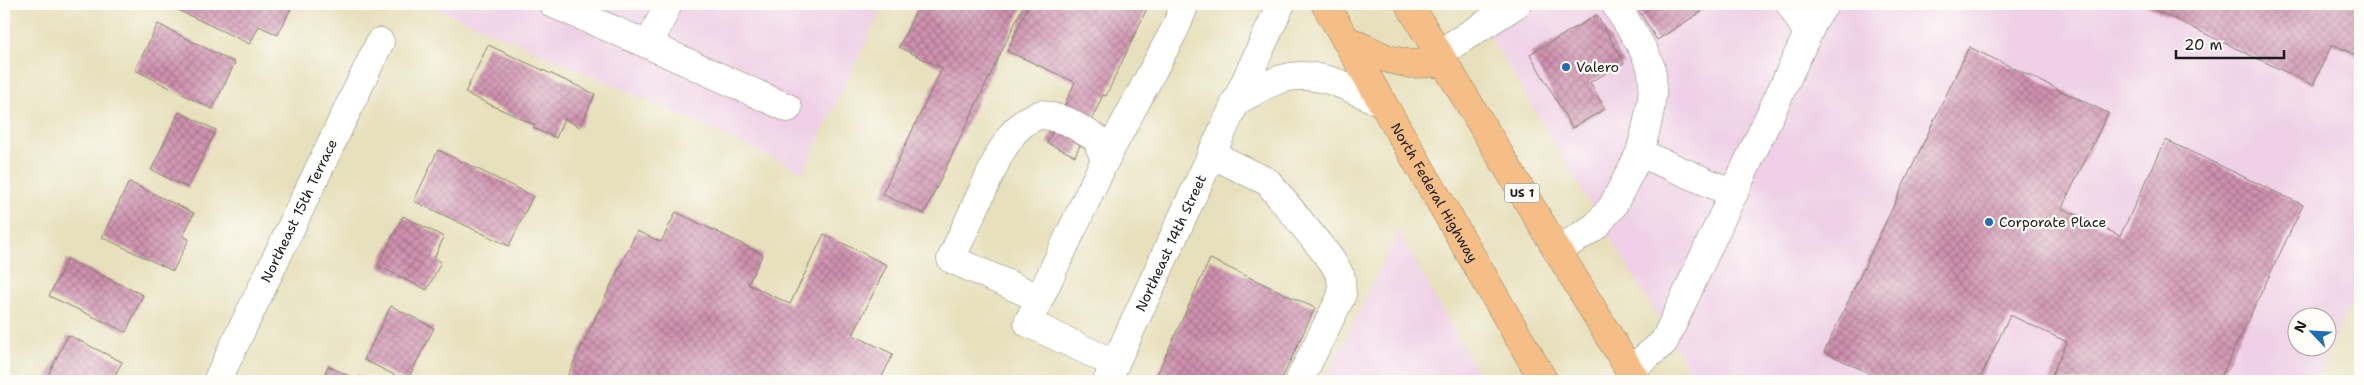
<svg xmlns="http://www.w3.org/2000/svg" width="2364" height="385" viewBox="0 0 2364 385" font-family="'Shantell Sans',sans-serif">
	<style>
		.built { fill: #efd0e6; fill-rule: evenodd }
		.building { fill: url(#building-cross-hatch) }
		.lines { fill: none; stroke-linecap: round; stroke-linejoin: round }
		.minor-casing { stroke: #827e6c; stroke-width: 29 }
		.major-casing { stroke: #827e6c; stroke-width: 29 }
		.minor { stroke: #fff; stroke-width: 28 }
		.major { stroke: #f6be87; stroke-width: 28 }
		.poi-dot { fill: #1f6fb2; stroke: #fdfcf7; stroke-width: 2 }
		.labels { text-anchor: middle; stroke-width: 4.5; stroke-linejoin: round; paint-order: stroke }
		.shield { fill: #fdfcf7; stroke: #605f5e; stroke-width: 1 }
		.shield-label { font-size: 12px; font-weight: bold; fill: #1c1c1c }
		.poi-label { font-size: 14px; fill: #1c1c1c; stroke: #fdfcf7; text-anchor: start }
		.street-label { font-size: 14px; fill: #1c1c1c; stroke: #fdfcf7 }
	</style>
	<defs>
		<pattern id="building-cross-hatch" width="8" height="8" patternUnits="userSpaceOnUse" patternTransform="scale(1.25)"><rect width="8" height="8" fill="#cf91af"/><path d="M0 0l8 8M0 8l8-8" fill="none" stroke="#a7768e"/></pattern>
	</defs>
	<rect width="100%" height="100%" fill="#fdfcf7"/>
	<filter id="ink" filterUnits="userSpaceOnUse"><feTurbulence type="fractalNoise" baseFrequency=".02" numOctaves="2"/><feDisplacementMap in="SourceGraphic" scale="10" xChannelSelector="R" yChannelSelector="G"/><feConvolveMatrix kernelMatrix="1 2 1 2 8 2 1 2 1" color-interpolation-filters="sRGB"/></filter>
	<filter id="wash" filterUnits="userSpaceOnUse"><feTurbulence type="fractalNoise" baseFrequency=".0096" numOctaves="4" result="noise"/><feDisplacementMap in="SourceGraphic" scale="20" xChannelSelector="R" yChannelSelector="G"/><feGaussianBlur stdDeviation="1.12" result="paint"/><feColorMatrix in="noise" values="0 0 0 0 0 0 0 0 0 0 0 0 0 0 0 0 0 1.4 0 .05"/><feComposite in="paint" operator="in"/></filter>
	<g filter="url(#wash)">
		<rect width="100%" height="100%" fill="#e7e0bc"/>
		<g class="built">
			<polygon points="427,4 884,4 803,172 648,100"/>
			<path d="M1471,4H2360V284L2315,381H1696ZM2296,318H2326V348H2296Z"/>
			<polygon points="1398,231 1482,381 1325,381"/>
		</g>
		<g id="blocks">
			<g class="building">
				<polygon points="165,4 293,4 278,35 259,26 250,44"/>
				<polygon points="919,4 1024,4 924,214 882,194 942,68 899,47"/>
				<polygon points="1029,4 1149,4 1106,96 1103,95 1075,156 1047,143 1075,82 1007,51"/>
				<polygon points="1635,4 1696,4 1701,12 1657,40"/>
				<polygon points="2143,4 2360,4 2360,57 2332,44 2313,85"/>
				<polygon points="1597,15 1624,63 1590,82 1605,109 1572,128 1530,54"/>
				<polygon points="158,24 235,63 212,109 135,70"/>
				<polygon points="488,45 595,94 580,127 564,119 556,138 533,128 535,125 465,93"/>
				<polygon points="1969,47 2108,113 2062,208 2120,236 2166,140 2303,205 2219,381 2049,381 2067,342 2010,315 1979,381 1886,381 1824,352"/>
				<polygon points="179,112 216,130 188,188 151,170"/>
				<polygon points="438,150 533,196 509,246 414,201"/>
				<polygon points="129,182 194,213 183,236 189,239 173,271 102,237"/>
				<polygon points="676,212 763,254 748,284 790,304 824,234 887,265 853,335 893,354 880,381 565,381 637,231 661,242"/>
				<polygon points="403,216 444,237 434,258 441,262 427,290 378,266"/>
				<polygon points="67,259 143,295 126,332 49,296"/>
				<polygon points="1210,259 1315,308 1281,381 1154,381"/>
				<polygon points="391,306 434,328 407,381 364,360"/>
				<polygon points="68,335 122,362 112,381 51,381 52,379 47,377"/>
				<polygon points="328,366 358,380 360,376 371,381 321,381"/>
			</g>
		</g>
	</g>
	<g filter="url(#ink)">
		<use href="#blocks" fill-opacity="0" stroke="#827e6c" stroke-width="1"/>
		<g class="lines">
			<defs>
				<g id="minor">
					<polyline points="553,4 649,45 668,4"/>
					<path d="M1615,4C1626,22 1643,45 1650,65C1658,88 1646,129 1640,153"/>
					<polyline points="1790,4 1808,34"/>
					<polyline points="649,45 788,108"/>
					<polyline points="1438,54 1517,4"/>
					<path d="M1235,102C1252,93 1271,80 1290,77C1322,71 1353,90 1381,102"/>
					<polyline points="1211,154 1268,182 1333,262 1341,277 1342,295 1299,381"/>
					<polyline points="1557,251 1596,226 1612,207 1640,153 1734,194"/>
					<polyline points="1039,298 951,259 1000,153 1013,133 1026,121 1041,114 1067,121 1096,138 1105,160"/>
					<polyline points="1115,364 1028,323 1105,160 1176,27 1185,4"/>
					<polyline points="1629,371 1664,342 1816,16 1825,4"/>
					<path id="s1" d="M217,381L380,42"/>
					<path id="s2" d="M1107,381L1281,4"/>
				</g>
				<g id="major">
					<path id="s3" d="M1325,4L1544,381"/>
					<polyline points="1409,4 1636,381"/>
					<polyline points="1345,39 1388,59 1411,64 1443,63"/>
				</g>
			</defs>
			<use href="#minor" class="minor-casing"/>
			<use href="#major" class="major-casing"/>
			<use href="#minor" class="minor"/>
			<use href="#major" class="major"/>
		</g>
	</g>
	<g class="poi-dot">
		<circle cx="1566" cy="67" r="5"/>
		<circle cx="1989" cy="222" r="5"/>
	</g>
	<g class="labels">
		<rect class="shield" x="1504.5" y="183.5" width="35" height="19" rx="4"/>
		<g class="shield-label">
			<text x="1522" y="197">US 1</text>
		</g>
		<g class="poi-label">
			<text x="1576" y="72">Valero</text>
			<text x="1999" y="227">Corporate Place</text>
		</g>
		<g class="street-label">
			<text dy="5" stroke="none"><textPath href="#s3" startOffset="218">North Federal Highway</textPath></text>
			<text dy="5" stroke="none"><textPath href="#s1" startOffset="189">Northeast 15th Terrace</textPath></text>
			<text dy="5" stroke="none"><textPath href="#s2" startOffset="152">Northeast 14th Street</textPath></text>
		</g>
	</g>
	<rect width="2364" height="385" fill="none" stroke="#fdfcf7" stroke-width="20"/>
	<g transform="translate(2312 332) rotate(295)"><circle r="24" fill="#fdfcf7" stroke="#a3a29f"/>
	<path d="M0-4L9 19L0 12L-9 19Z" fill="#1f6fb2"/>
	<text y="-8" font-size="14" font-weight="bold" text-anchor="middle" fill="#1c1c1c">N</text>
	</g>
	<path d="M2176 50v8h108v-8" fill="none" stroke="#1c1c1c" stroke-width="2.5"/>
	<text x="2184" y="50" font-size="15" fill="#1c1c1c" stroke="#fdfcf7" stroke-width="4" paint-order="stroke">20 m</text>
</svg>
